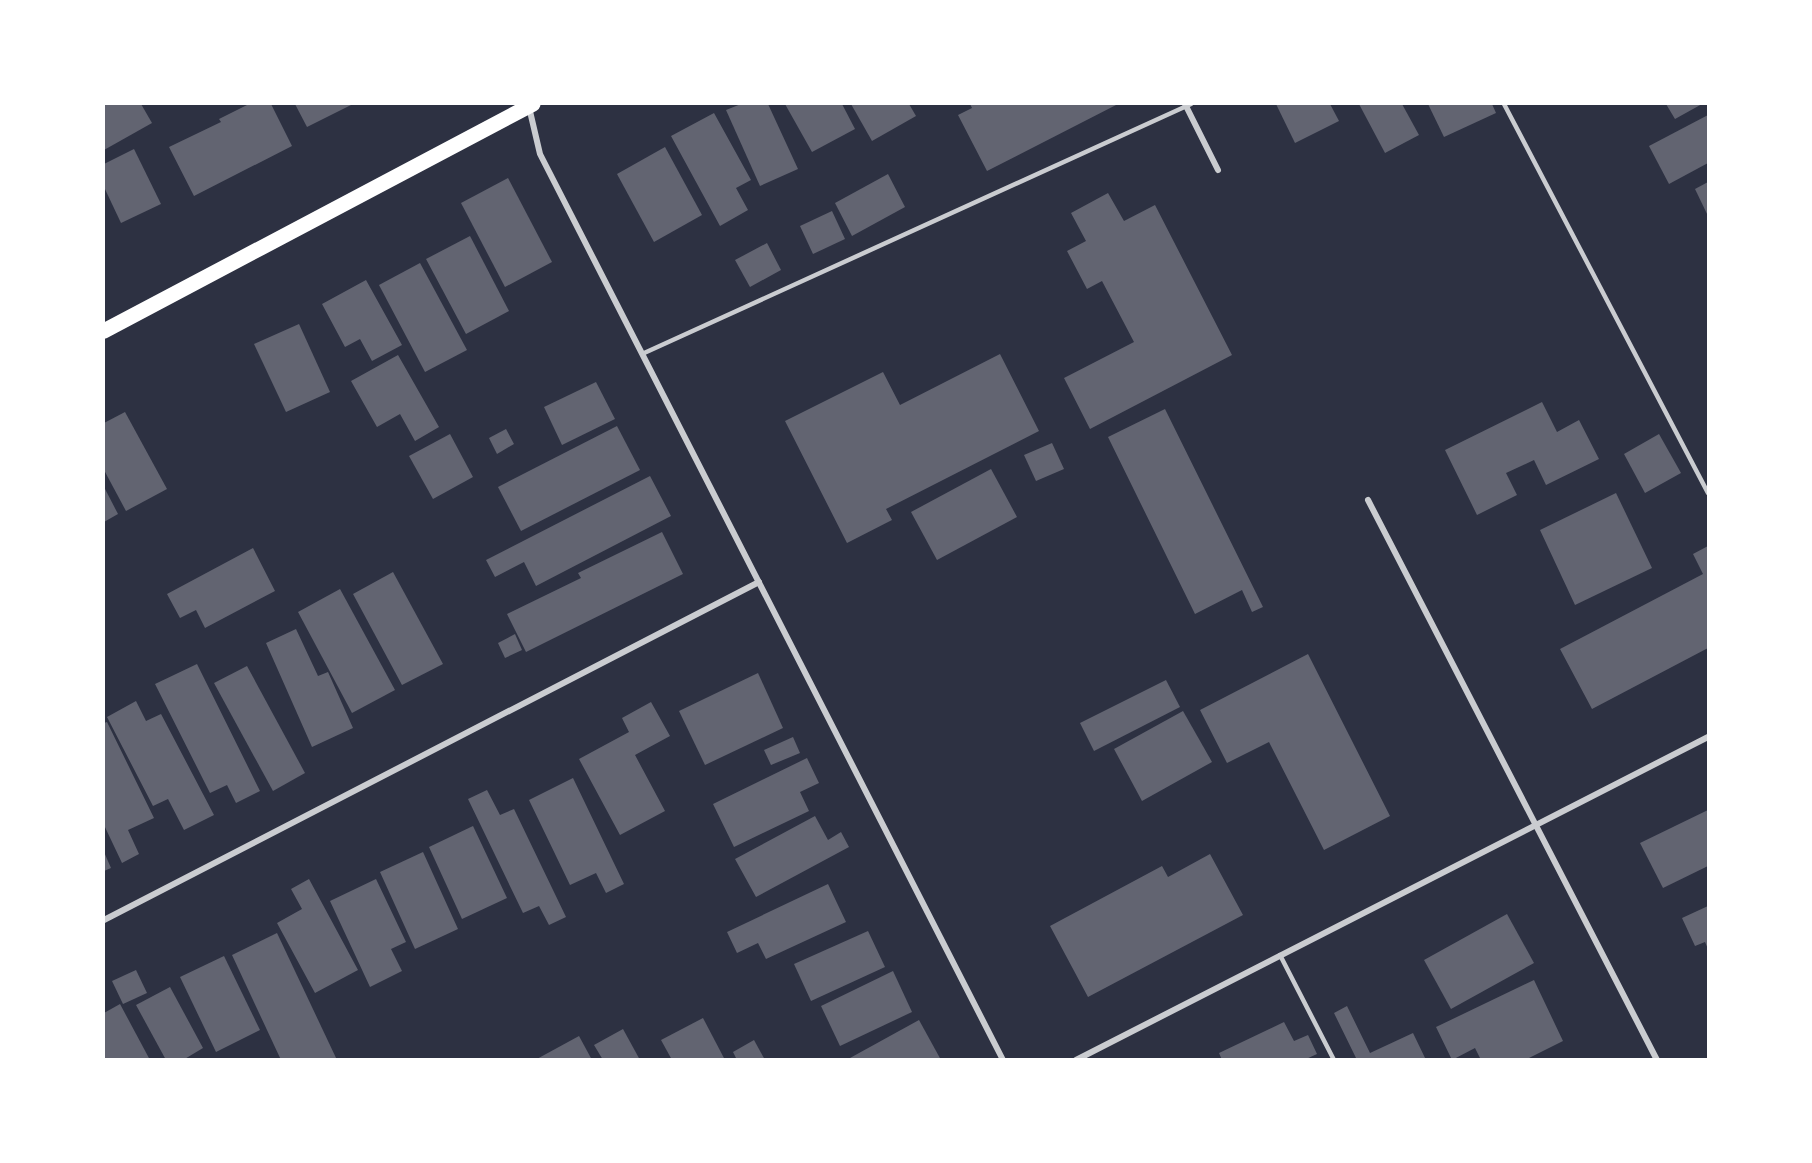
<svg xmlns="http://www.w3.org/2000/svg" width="1812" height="1163" viewBox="0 0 1812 1163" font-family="'Alegreya Sans',sans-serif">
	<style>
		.building { fill: #626471 }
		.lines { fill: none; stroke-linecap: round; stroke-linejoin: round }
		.service { stroke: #caccd0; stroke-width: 4.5 }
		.minor { stroke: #caccd0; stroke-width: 6 }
		.primary { stroke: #fff; stroke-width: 15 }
	</style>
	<rect width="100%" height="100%" fill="#2d3142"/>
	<g class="building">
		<polygon points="104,104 141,104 152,123 104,150"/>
		<polygon points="249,104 271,104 292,146 194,196 169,147 221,122 219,119"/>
		<polygon points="295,104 353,104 307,127"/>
		<polygon points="741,104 768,104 798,169 760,186 726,110"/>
		<polygon points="785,104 842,104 855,129 812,152"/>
		<polygon points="851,104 909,104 916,116 872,141"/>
		<polygon points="970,104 1118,104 987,171 958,115 972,108"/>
		<polygon points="1276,104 1330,104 1339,121 1295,143"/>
		<polygon points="1359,104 1402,104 1419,135 1385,153"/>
		<polygon points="1428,104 1492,104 1496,113 1444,137"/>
		<polygon points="1666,104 1702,104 1675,119"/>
		<polygon points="714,113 751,180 736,188 748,210 720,226 671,136"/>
		<polygon points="1708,115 1708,163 1669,184 1649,146"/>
		<polygon points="665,147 702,215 654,242 617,174"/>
		<polygon points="134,149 161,204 121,223 104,187 104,164"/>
		<polygon points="888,174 905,207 852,236 835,203"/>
		<polygon points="508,178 552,262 505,287 461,203"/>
		<polygon points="1708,182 1708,216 1695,189"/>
		<polygon points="1108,193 1124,221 1155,205 1232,355 1090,429 1064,378 1134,342 1102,281 1087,289 1067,251 1086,241 1071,213"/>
		<polygon points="832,211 845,239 813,254 800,226"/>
		<polygon points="470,236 509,311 466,334 426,259"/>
		<polygon points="767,243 781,270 750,287 735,260"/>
		<polygon points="420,263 467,350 425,372 379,285"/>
		<polygon points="366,280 402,345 372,361 360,339 345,347 322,304"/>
		<polygon points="299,324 330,392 286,412 254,344"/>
		<polygon points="1000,354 1039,431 886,509 892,520 847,543 785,421 883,372 900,405"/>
		<polygon points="398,355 439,427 415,441 400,414 377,427 351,381"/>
		<polygon points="596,382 615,419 562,445 544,407"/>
		<polygon points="1542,402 1557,432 1579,420 1599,459 1546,485 1534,460 1506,473 1517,495 1477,515 1445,450"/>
		<polygon points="1165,409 1263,607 1252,612 1242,590 1195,614 1108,437"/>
		<polygon points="125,412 167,489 126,511 104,470 104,423"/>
		<polygon points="617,426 640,470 521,531 498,487"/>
		<polygon points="506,429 514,444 497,454 489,438"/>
		<polygon points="450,434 473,477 433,499 409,456"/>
		<polygon points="1659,434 1681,473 1645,493 1624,454"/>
		<polygon points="1052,443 1064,469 1036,481 1024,455"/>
		<polygon points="991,469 1017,517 937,560 911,512"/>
		<polygon points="650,476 671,516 536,586 524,562 495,577 486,560"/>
		<polygon points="104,487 118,514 104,522"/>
		<polygon points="1616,493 1652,568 1575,605 1540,530"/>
		<polygon points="662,532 683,574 526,652 507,614 581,578 578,573"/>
		<polygon points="1708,546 1708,648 1592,709 1560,649 1703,574 1693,554"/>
		<polygon points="253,548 275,591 205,628 196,610 180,618 167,594"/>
		<polygon points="393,572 443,664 402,685 353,594"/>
		<polygon points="340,589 395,690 352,713 298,612"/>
		<polygon points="296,629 318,676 328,672 353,728 312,747 266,643"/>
		<polygon points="515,634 522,650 505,658 498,643"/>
		<polygon points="1308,654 1390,816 1324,850 1269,742 1227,763 1200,710"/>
		<polygon points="197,664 260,791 236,803 227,785 210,793 155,684"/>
		<polygon points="247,666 305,773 273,791 214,683"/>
		<polygon points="758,673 783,728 705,765 679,711"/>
		<polygon points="1166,680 1180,707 1094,751 1080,723"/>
		<polygon points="136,701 146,721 161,714 214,815 184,830 168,799 153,806 107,717"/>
		<polygon points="651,702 670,736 635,755 665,811 620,835 579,759 629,732 622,718"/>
		<polygon points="1183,711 1212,762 1142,801 1114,749"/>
		<polygon points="107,722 154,818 128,830 139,854 122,863 104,825 104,723"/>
		<polygon points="793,737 800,753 771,765 764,750"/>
		<polygon points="807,758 819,783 800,792 809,811 734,847 713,804"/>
		<polygon points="573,778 624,884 606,893 596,873 570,885 529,800"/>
		<polygon points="487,790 500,815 514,809 566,917 549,925 539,906 523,913 468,799"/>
		<polygon points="1708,810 1708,866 1663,888 1640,843"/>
		<polygon points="815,816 828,840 841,832 849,847 756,897 735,859"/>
		<polygon points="473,826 507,898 462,919 429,847"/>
		<polygon points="104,852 111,868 104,871"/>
		<polygon points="423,852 458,929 415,949 380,872"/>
		<polygon points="1210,854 1243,915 1088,997 1050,926 1162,866 1168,877"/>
		<polygon points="309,879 358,970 315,993 277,923 302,909 291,889"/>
		<polygon points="376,879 406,942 391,949 402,971 370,987 330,901"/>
		<polygon points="828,884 846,922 766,959 758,943 737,953 727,932"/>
		<polygon points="1708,906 1708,949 1705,942 1695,946 1682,918"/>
		<polygon points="1507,914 1534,963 1451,1009 1424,960"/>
		<polygon points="868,931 885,967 811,1001 794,964"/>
		<polygon points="277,933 337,1060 281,1060 232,955"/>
		<polygon points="224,956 260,1030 216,1052 180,977"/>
		<polygon points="136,970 147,993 123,1004 112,981"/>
		<polygon points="893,971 912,1012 840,1046 821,1006"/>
		<polygon points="1534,980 1563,1041 1525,1060 1481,1060 1475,1048 1452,1060 1436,1027"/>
		<polygon points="170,987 203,1048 183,1060 166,1060 136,1005"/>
		<polygon points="120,1004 150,1060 104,1060 104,1013"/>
		<polygon points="1347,1006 1370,1053 1413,1033 1426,1060 1357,1060 1334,1013"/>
		<polygon points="703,1018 725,1060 672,1060 661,1040"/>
		<polygon points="919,1020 941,1060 851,1060 850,1058"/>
		<polygon points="1284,1022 1294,1041 1308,1035 1317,1054 1304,1060 1222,1060 1219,1053"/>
		<polygon points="623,1029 640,1060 603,1060 594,1045"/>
		<polygon points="579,1036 592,1060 535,1060"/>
		<polygon points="754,1040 765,1060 737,1060 733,1052"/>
	</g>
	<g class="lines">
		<g class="service">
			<polyline points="1504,104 1708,493"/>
			<polyline points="642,354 1191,104"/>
			<polyline points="1280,955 1334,1060"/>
		</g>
		<g class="minor">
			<polyline points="1185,104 1218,170"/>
			<polyline points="529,107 540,154 1003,1060"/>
			<polyline points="1368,500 1657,1060"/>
			<polyline points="104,920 759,582"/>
			<polyline points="1076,1060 1708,737"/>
		</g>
		<polyline class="primary" points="104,331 533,104"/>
	</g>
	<rect width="1812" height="1163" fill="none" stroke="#ffffff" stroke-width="210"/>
</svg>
